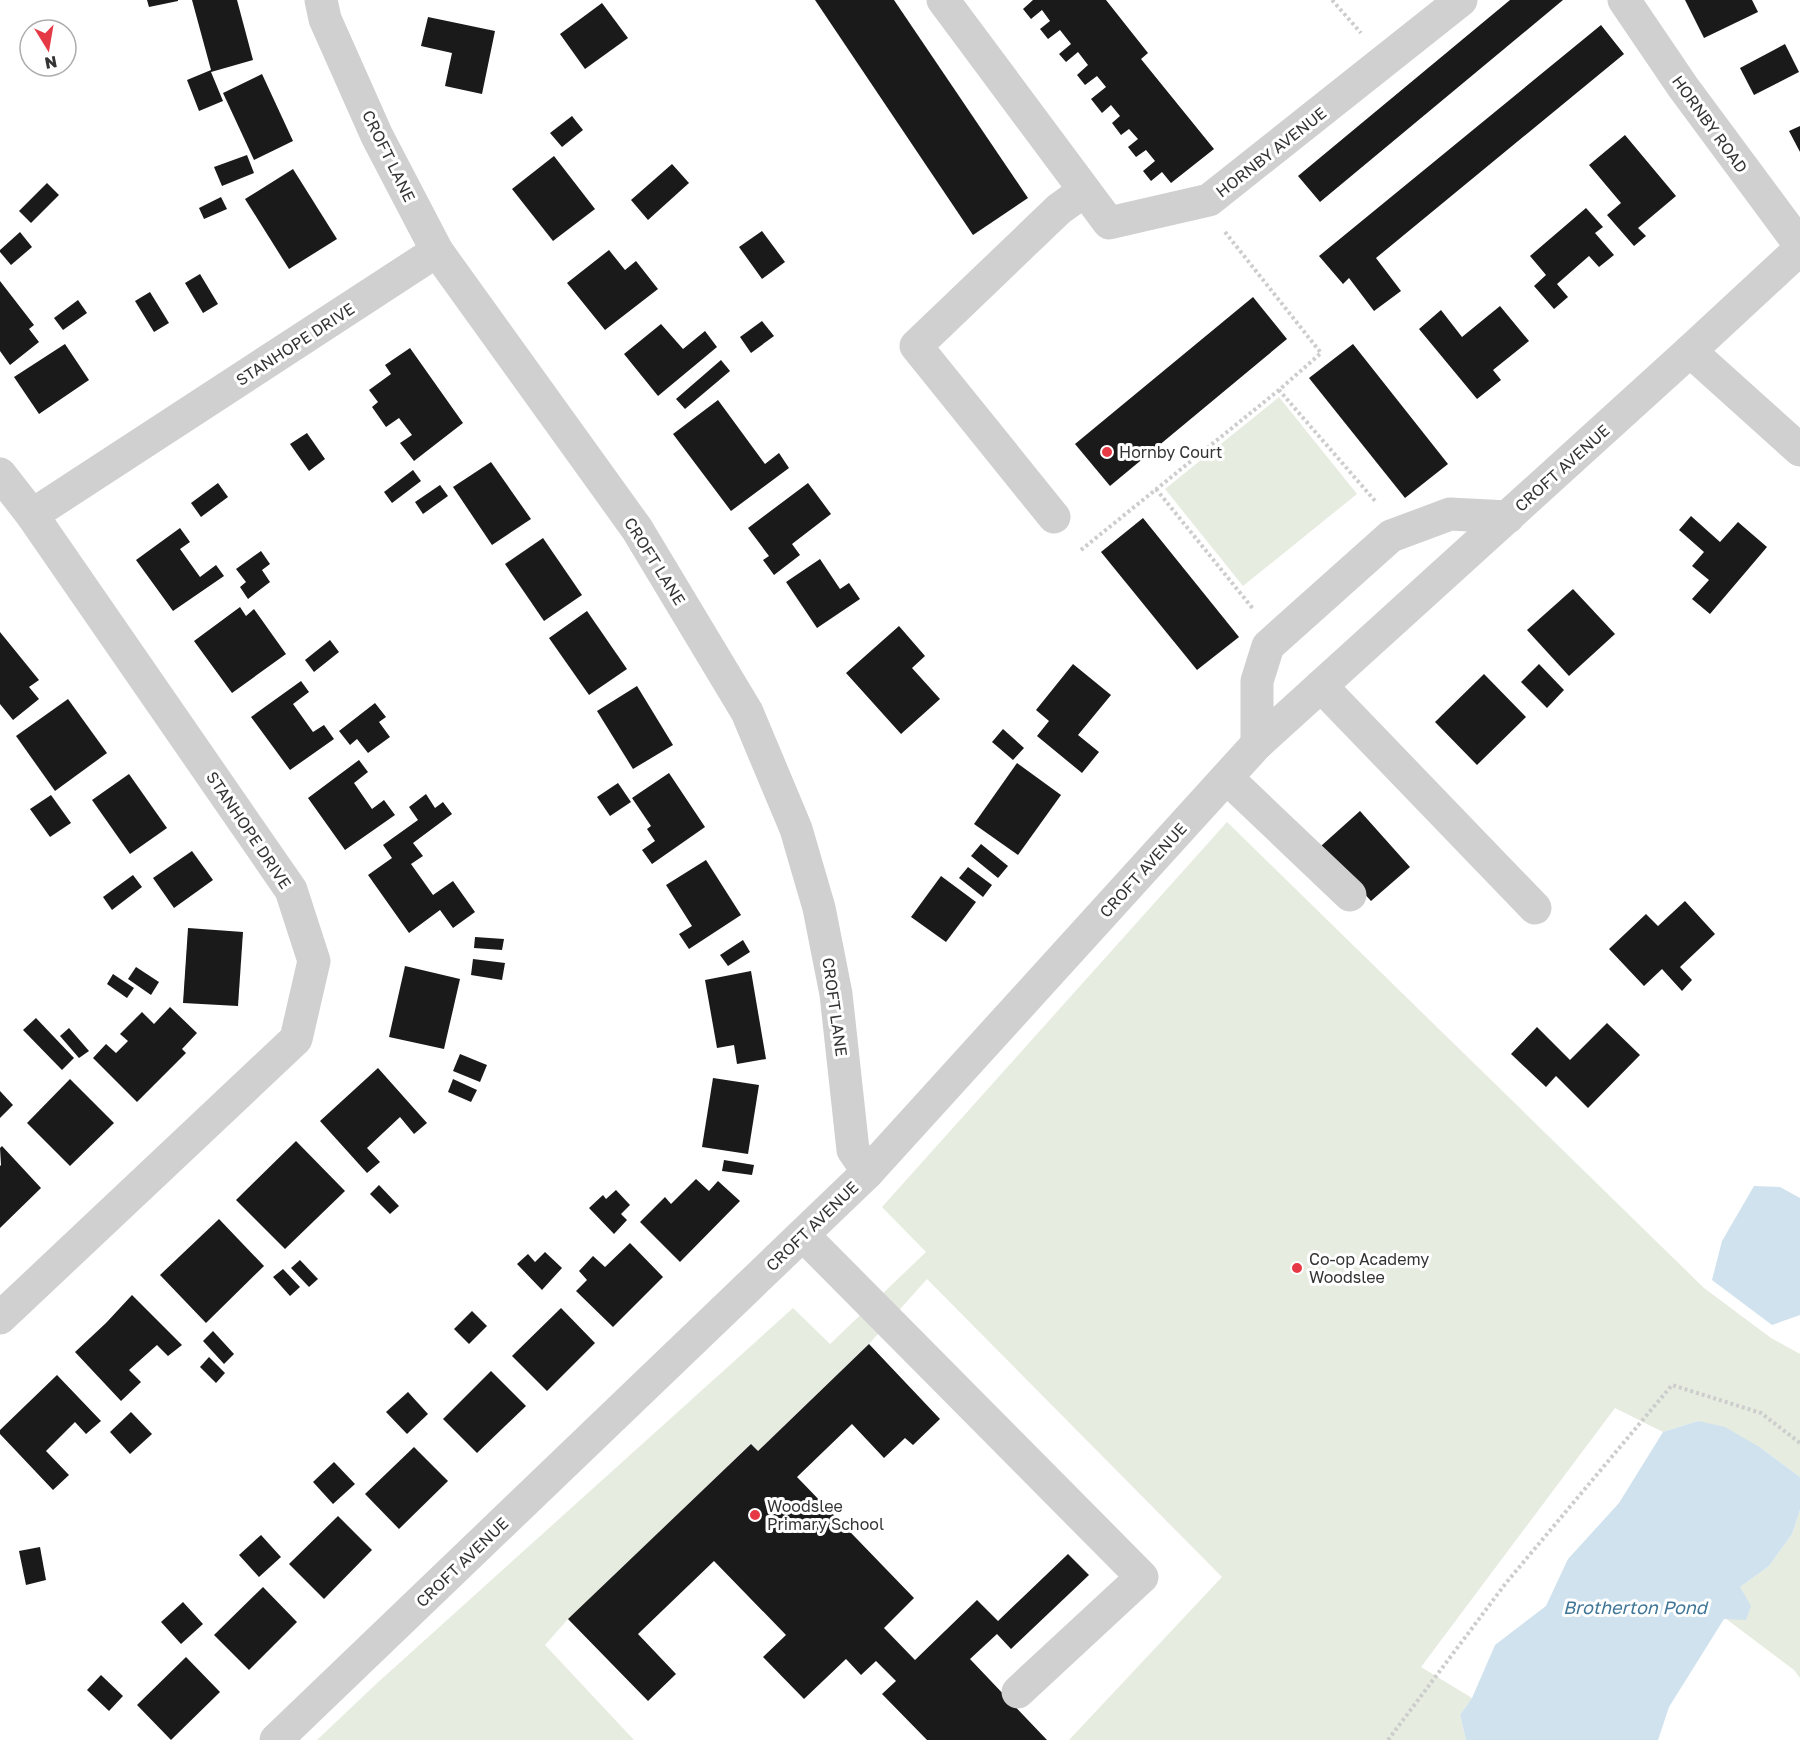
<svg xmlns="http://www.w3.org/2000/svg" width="1800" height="1740" viewBox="0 0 1800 1740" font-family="'Golos Text',sans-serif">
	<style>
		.green { fill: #e6ecdf }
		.water { fill: #cfe2ee }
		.building { fill: #1a1a1a }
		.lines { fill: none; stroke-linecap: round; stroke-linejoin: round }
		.path { stroke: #cdcdcd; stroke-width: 4; stroke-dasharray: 3 3; stroke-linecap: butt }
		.minor { stroke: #d0d0d0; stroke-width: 33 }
		.poi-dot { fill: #e63946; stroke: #fff; stroke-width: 2 }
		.labels { text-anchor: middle; stroke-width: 6; stroke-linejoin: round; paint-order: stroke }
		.street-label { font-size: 16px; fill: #333; stroke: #fff }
		.poi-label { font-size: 16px; fill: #333; stroke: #fff; text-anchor: start }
		.water-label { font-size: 18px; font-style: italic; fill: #3f7597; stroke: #fff }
	</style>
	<rect width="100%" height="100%" fill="#fff"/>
	<g class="green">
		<polygon points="1279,397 1357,494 1243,586 1165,489"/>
		<polygon points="1227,822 1704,1288 1771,1338 1800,1354 1800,1477 1761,1448 1698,1421 1663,1432 1615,1408 1421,1667 1472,1698 1460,1715 1466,1740 1069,1740 1222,1577 927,1279 869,1344 758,1451 751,1444 568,1619 545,1645 634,1740 317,1740 375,1685 793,1308 830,1344 926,1252 882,1207"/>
		<polygon points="1800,1510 1800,1678 1794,1670 1725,1618 1746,1619 1740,1587 1769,1566 1792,1534"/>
	</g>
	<g class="water">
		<polygon points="1754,1186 1780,1187 1800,1198 1800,1315 1772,1325 1712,1280 1722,1241"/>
		<polygon points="1698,1421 1725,1427 1761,1448 1800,1477 1800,1510 1792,1534 1769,1566 1740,1587 1751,1606 1746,1620 1724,1619 1669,1707 1658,1740 1466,1740 1460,1715 1472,1698 1495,1645 1546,1606 1568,1559 1619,1503 1663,1432"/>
	</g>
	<g class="building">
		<polygon points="147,0 178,0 178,1 149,7"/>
		<polygon points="192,0 237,0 253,60 211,72 223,101 199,111 187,80 211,70"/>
		<polygon points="815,0 894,0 1028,198 973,235"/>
		<polygon points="1033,0 1106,0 1148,53 1141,59 1214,149 1171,183 1162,172 1151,181 1143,171 1155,161 1146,150 1136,157 1128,147 1138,139 1129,129 1121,135 1112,123 1120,116 1111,105 1102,113 1091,99 1106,87 1097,76 1085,85 1077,75 1088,65 1078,52 1066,62 1059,54 1071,44 1060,30 1048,39 1040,29 1050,21 1042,10 1031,19 1023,9"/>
		<polygon points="1510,0 1563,0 1320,202 1298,176"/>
		<polygon points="1685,0 1752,0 1758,12 1704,38"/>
		<polygon points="602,3 628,38 585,69 560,34"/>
		<polygon points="428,17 495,31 482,94 445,86 452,53 421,46"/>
		<polygon points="1601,25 1624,54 1376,258 1401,291 1374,311 1349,278 1343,284 1319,256"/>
		<polygon points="1785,44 1799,72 1754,95 1740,68"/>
		<polygon points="262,74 293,141 254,160 223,93"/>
		<polygon points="572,116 583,130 562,147 550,133"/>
		<polygon points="1800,126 1800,152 1789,131"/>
		<polygon points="1625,135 1676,196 1638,228 1646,236 1634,246 1607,215 1621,203 1589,165"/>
		<polygon points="247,155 254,173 222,186 214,167"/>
		<polygon points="554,156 595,209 553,241 512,189"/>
		<polygon points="672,164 689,183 648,220 631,200"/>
		<polygon points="293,169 337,239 289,269 245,199"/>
		<polygon points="47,183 59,195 31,223 19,211"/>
		<polygon points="221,197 227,209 204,219 199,208"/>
		<polygon points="1586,208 1603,227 1595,233 1614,255 1599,267 1589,256 1557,284 1568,297 1554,309 1534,286 1546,275 1530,256"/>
		<polygon points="762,231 785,262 762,279 739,247"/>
		<polygon points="20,232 32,247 11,265 0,252 0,250"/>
		<polygon points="609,250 625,270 636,261 658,289 605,330 567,283"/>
		<polygon points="200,274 218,304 203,313 185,283"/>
		<polygon points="0,281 34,325 29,329 39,342 10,365 0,351"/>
		<polygon points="150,292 169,323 154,332 135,301"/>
		<polygon points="1253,297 1287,339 1110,486 1075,444"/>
		<polygon points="78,300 87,313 63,330 54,318"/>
		<polygon points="1500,306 1529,341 1493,370 1501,380 1477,399 1419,329 1441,310 1462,337"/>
		<polygon points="762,321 774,336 751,353 740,337"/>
		<polygon points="661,324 683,349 705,331 717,347 658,396 624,354"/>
		<polygon points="65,344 89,380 39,414 14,377"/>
		<polygon points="1353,344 1448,464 1405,498 1309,378"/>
		<polygon points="410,348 463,423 414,461 400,443 412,435 399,418 386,427 372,407 378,402 369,390 391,374 385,365"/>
		<polygon points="721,360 730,371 685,409 676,399"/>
		<polygon points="718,400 765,464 779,453 789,468 731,511 673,434"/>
		<polygon points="307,433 325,459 309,471 290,444"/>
		<polygon points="491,462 531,519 492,545 453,487"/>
		<polygon points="413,470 421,481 392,503 384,492"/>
		<polygon points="218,483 228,497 201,517 191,503"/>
		<polygon points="808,483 831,514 792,544 800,555 774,575 763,560 769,556 748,528"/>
		<polygon points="440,485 448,496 423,514 415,502"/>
		<polygon points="1691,516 1720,542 1738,522 1767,547 1710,614 1692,599 1709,580 1692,566 1704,552 1679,530"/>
		<polygon points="1143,518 1239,637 1197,670 1101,552"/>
		<polygon points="180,528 190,542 180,549 200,577 216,565 224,576 173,611 136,560"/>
		<polygon points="543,538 582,595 544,621 505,564"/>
		<polygon points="261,551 270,564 262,570 270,582 248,599 240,587 246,582 236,569"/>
		<polygon points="820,559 840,589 849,583 860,599 817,628 786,582"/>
		<polygon points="1573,589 1615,634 1569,676 1527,630"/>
		<polygon points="240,607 246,616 254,609 286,654 232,693 194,641"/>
		<polygon points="587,611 627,669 589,695 549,638"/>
		<polygon points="899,626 925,656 912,668 940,699 901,734 846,673"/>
		<polygon points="0,632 39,680 29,687 39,699 13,720 0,704"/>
		<polygon points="330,640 339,652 314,672 305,660"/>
		<polygon points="1073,664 1111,695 1078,735 1099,752 1082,773 1037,736 1049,721 1036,710"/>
		<polygon points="1539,664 1564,690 1547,708 1521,682"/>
		<polygon points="1484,674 1526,717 1477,765 1435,722"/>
		<polygon points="301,681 309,692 293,704 313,732 324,725 334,739 290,770 251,717"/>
		<polygon points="637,686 673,745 633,769 597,711"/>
		<polygon points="68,699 107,753 55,791 16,736"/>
		<polygon points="375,703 386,717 379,722 390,737 368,753 357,739 350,745 339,731"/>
		<polygon points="1003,729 1024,748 1013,760 992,742"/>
		<polygon points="359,760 368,772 354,783 372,809 384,800 395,815 345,850 308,798"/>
		<polygon points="1017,763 1061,795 1018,855 974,824"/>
		<polygon points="669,773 705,827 652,864 642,850 655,841 647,829 651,826 632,798"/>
		<polygon points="129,774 167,828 130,854 92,800"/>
		<polygon points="618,783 631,802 610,816 597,797"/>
		<polygon points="426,794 435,808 443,802 452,814 413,843 423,856 411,864 433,895 453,881 475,912 453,928 440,910 409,933 368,875 392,858 383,845 418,820 409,807"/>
		<polygon points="51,795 71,823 50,837 30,809"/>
		<polygon points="1360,811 1410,867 1371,901 1321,846"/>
		<polygon points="981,844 1008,866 998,878 971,856"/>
		<polygon points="192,851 213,880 174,908 153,878"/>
		<polygon points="706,860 741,915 689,949 679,934 692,926 666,885"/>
		<polygon points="968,867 992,885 983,897 959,878"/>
		<polygon points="133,875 142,887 112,910 103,897"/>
		<polygon points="941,876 976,902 946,942 911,917"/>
		<polygon points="1685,901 1715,934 1680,967 1692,980 1682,991 1662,969 1644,986 1609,949 1646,914 1658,926"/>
		<polygon points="188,928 243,932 238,1006 183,1003"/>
		<polygon points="475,937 504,939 502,950 474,948"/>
		<polygon points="743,940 750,952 728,966 720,955"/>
		<polygon points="473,959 505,963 502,980 471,975"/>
		<polygon points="405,966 460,979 444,1049 389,1037"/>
		<polygon points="136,967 159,982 151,995 128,979"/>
		<polygon points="751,971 766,1059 737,1064 734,1045 717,1048 705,980"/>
		<polygon points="113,974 134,988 127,998 107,984"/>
		<polygon points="170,1007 197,1033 182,1049 186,1053 137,1102 93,1058 106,1044 116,1053 128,1041 120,1034 142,1012 154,1024"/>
		<polygon points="36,1018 74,1058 62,1070 23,1030"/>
		<polygon points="1607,1023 1640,1055 1588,1108 1556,1076 1546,1087 1511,1054 1537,1027 1570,1060"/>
		<polygon points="69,1028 89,1051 79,1058 60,1036"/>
		<polygon points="460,1054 487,1065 480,1082 453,1071"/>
		<polygon points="378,1068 427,1123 414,1134 400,1117 367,1148 380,1162 367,1173 320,1121"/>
		<polygon points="713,1078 759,1085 748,1154 702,1147"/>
		<polygon points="70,1079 114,1123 70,1166 27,1123"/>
		<polygon points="453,1079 477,1090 471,1102 448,1092"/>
		<polygon points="0,1091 13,1105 0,1118"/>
		<polygon points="296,1141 345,1191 285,1249 236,1200"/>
		<polygon points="2,1146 41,1188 0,1228 0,1166 1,1165 0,1148"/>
		<polygon points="724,1160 754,1165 752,1175 722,1171"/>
		<polygon points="696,1179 709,1191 718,1181 740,1201 680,1262 640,1222 665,1197 671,1204"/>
		<polygon points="379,1185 399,1206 390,1214 370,1194"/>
		<polygon points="616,1190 630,1205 621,1214 627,1220 614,1234 589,1208 603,1195 606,1199"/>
		<polygon points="219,1219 264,1266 206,1323 160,1275"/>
		<polygon points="630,1243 663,1277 613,1327 576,1291 587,1280 579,1271 593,1256 605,1267"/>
		<polygon points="545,1252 562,1268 542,1290 517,1264 528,1254 535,1262"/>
		<polygon points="300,1260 318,1279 309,1287 291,1268"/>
		<polygon points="283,1269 300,1287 290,1296 273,1277"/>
		<polygon points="132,1295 182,1345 168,1356 157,1345 129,1370 141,1382 121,1401 75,1352 106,1323"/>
		<polygon points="561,1308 595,1343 547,1391 512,1356"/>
		<polygon points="472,1311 487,1326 469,1344 454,1329"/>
		<polygon points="213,1331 234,1354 224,1364 203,1341"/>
		<polygon points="869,1344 940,1419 913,1445 905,1438 884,1458 852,1424 797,1477 914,1598 884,1628 915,1660 977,1600 998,1621 1068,1554 1089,1575 1011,1649 997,1634 970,1659 1047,1740 927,1740 882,1694 896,1681 876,1661 861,1675 846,1659 804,1699 763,1657 786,1635 714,1561 638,1634 676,1674 648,1701 568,1619 751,1444 758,1451"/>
		<polygon points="209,1357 225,1373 216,1383 200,1367"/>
		<polygon points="491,1371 526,1406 477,1453 443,1419"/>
		<polygon points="57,1375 101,1421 86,1434 75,1422 46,1451 69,1475 53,1490 0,1434 0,1430"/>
		<polygon points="408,1392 428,1414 407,1434 386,1412"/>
		<polygon points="131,1412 152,1434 130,1454 110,1432"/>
		<polygon points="414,1447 448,1481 399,1529 365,1494"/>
		<polygon points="334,1462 355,1484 333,1504 313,1482"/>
		<polygon points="338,1516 372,1550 324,1599 289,1564"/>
		<polygon points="261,1535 281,1557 259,1577 239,1555"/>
		<polygon points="40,1547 46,1580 26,1585 19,1551"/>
		<polygon points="263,1587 297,1622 249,1670 214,1635"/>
		<polygon points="183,1602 203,1624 181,1644 161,1622"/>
		<polygon points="186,1657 220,1692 171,1740 137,1705"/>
		<polygon points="101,1675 123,1696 109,1711 87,1690"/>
	</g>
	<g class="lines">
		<g class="path">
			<polyline points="1332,0 1361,33"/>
			<polyline points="1225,232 1321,353 1279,390 1376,502"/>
			<polyline points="1156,489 1254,610"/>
			<polyline points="1081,550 1279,390"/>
			<polyline points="1388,1740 1506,1583 1672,1385 1761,1413 1800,1443"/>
		</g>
		<g class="minor">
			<polyline points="321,0 325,19 377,136 437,251 637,529 747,712 796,829 819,908 836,994 853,1150 868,1172"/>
			<polyline points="943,0 1109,223 1209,200 1461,0"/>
			<polyline points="1624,0 1683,87 1800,245"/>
			<polyline points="1690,351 1800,450"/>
			<polyline points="0,474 32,515 291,890 314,961 296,1039 0,1318"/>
			<polyline points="32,515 437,251"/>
			<polyline points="1054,517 916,346 1059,209 1084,191"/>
			<polyline points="1321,686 1535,908"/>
			<polyline points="1257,744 1257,681 1268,646 1391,536 1450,514 1508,517"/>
			<polyline points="1227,778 1350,895"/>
			<polyline points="803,1235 1142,1577 1018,1692"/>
			<polyline points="276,1740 868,1172 1257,744 1690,351 1800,249"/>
		</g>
	</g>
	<g class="poi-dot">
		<circle cx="1107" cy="452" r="6"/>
		<circle cx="1297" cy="1268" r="6"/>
		<circle cx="755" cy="1515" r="6"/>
	</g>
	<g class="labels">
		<g class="street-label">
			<text transform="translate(1710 124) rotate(54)" y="6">HORNBY ROAD</text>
			<text transform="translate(1271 152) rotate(-38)" y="6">HORNBY AVENUE</text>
			<text transform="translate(389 156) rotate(64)" y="6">CROFT LANE</text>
			<text transform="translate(295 344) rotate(-33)" y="6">STANHOPE DRIVE</text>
			<text transform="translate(1562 468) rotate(-42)" y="6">CROFT AVENUE</text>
			<text transform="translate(655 561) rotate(58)" y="6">CROFT LANE</text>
			<text transform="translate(249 830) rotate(56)" y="6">STANHOPE DRIVE</text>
			<text transform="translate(1143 870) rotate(-48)" y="6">CROFT AVENUE</text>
			<text transform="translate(835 1007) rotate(82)" y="6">CROFT LANE</text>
			<text transform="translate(812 1226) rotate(-44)" y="6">CROFT AVENUE</text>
			<text transform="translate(462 1562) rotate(-44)" y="6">CROFT AVENUE</text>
		</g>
		<g class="poi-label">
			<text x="1119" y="458">Hornby Court</text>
			<text x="1309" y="1265">Co-op Academy<tspan x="1309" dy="18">Woodslee</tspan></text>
			<text x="767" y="1512">Woodslee<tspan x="767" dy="18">Primary School</tspan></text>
		</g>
		<g class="water-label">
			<text x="1635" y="1614">Brotherton Pond</text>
		</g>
	</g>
	<g transform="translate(48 48) rotate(169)"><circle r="28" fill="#ffffff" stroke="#adadad" stroke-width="1.5"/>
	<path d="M0-4.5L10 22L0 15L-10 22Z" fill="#e63946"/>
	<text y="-9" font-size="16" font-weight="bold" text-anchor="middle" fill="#333333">N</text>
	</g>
</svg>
